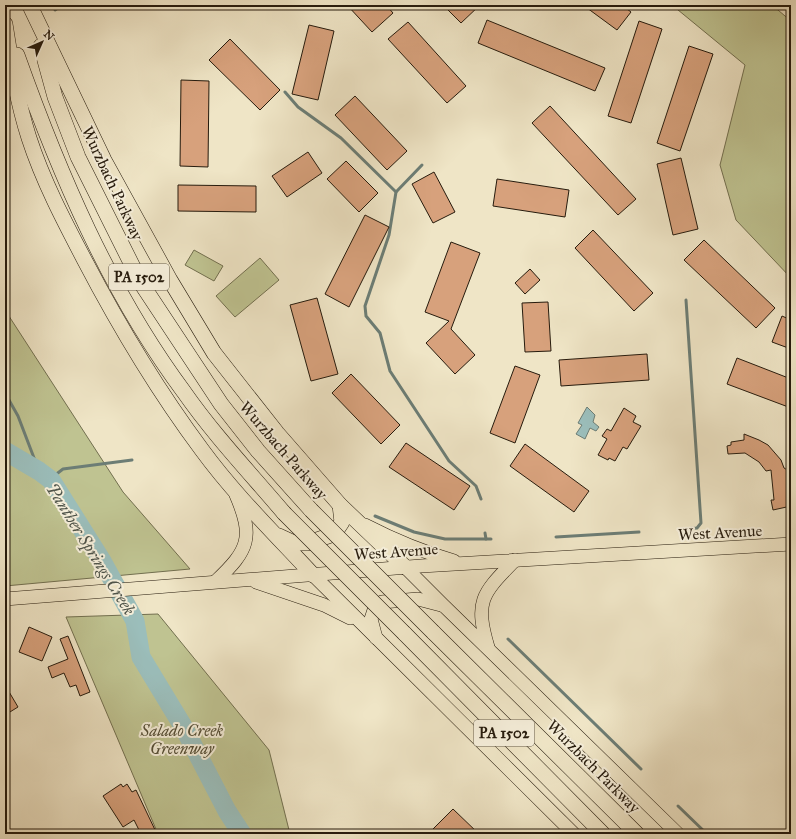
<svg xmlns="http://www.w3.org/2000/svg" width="796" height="839" viewBox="0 0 796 839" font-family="'IM FELL Great Primer',serif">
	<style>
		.green { fill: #bfc391; stroke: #726f4f }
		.water { fill: #9bbebb; stroke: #6c7d75 }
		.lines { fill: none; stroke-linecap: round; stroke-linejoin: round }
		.stream { stroke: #6c7d75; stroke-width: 3 }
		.river { stroke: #9bbebb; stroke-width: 19 }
		.building { fill: #d7a17c; stroke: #261b0d }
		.major-casing { stroke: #261b0d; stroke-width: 14 }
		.highway-casing { stroke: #261b0d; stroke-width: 16 }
		.major { stroke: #efe5c6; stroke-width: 13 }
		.highway { stroke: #efe5c6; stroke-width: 15 }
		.highway-bridge-casing { stroke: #261b0d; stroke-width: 16; stroke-linecap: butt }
		.highway-bridge { stroke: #efe5c6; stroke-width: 15 }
		.labels { text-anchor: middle; stroke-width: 4; stroke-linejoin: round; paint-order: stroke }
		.shield { fill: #f5eeda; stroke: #645a4a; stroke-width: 1 }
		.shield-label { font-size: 15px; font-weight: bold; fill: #261b0d }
		.street-label { font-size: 16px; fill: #261b0d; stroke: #f5eeda }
		.park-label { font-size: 16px; font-style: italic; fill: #544d35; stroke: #f5eeda }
		.water-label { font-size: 17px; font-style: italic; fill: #4f544a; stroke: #f5eeda }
	</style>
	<rect width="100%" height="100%" fill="#efe5c6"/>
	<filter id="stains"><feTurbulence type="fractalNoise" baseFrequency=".005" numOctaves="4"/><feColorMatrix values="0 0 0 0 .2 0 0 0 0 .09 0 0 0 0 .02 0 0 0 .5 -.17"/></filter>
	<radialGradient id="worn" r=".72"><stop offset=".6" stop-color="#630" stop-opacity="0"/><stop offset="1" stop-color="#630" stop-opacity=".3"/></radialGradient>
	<g class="green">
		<polygon points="672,5 772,5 791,21 791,278 736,220 720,165 745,65"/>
		<polygon points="194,250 223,266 214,281 185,265"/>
		<polygon points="260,258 279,280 235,317 216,296"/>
		<polygon points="5,310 123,492 190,569 5,586"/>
		<polygon points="158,614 269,750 290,834 158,834 66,617"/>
	</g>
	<polygon class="water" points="587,407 595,415 593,422 599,427 596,431 590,428 585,439 576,434 582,425 578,423"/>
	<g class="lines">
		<g class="stream">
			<polyline points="55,10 62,5"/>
			<polyline points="285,92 298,107 341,138 396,192 389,235 365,306 366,316 380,333 390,371 449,461 476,486 481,499"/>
			<polyline points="396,192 422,165"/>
			<polyline points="5,393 18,416 39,471"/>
			<polyline points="50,479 63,469 132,460"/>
			<polyline points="375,516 414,532 445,539 491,539"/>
			<polyline points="682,529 697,528 701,523 686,300"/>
			<polyline points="485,533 486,539"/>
			<polyline points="556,537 639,532"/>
			<polyline points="508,639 641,769"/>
			<polyline points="678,806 707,834"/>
		</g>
		<polyline class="river" points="5,451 39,471 51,480 102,561 135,621 141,657 184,728 227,811 242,834"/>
	</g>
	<g class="building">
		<polygon points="347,5 386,5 393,13 372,32"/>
		<polygon points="443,5 480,5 461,23"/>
		<polygon points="583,5 622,5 631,12 617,30"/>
		<polygon points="487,20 605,68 595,91 478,43"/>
		<polygon points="639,21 662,29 631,123 608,116"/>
		<polygon points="408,22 466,86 447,103 388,39"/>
		<polygon points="309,25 334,31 318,100 292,94"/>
		<polygon points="230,39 280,90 260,110 209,60"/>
		<polygon points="689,46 713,54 680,151 657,143"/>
		<polygon points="181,80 209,81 208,167 180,166"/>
		<polygon points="355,96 407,151 387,170 335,115"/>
		<polygon points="550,106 636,199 618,215 532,123"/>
		<polygon points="308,152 322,173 287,197 272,176"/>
		<polygon points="681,158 698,229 673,235 657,164"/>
		<polygon points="346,161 378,193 359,212 327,179"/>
		<polygon points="434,172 455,212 433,223 412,184"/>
		<polygon points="497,179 569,190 565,217 493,206"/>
		<polygon points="178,185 256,186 256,212 178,211"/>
		<polygon points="365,215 389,227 349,307 325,294"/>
		<polygon points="593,230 653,293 634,311 575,248"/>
		<polygon points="704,240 775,308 756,328 684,260"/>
		<polygon points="451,242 480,253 451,329 475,355 455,374 426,343 449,321 425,312"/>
		<polygon points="530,269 540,280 525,294 515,283"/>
		<polygon points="317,298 338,374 311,381 290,305"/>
		<polygon points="548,302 551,351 525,352 522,303"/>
		<polygon points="782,316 791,320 791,349 772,342"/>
		<polygon points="647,354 649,380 561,386 559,360"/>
		<polygon points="737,358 791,379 791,408 727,384"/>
		<polygon points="515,366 540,375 515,443 490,433"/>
		<polygon points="351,374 400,425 381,444 332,393"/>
		<polygon points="624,408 636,416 633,422 641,426 627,449 623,447 615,461 609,458 608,460 598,455 607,439 602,436 607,429 611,431"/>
		<polygon points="744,434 759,440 768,445 781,460 784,468 791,472 791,506 773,510 771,500 774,500 771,470 766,471 759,462 745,453 728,454 727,446 731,445 731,442 744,440"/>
		<polygon points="406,443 470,486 454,510 389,467"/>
		<polygon points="525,444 589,491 574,512 510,466"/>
		<polygon points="29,627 52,637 42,661 19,652"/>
		<polygon points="68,636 90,692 80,696 76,685 70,687 64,673 52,678 48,667 68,659 60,639"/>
		<polygon points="5,685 18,707 5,715"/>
		<polygon points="121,784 123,787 127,784 132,792 136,790 157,834 141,834 134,820 123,827 103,796"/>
		<polygon points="453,809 479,834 428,834"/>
	</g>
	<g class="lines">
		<defs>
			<g id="major">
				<path d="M365,525C394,540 423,552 454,561"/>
				<polyline points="405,567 443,605 678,834"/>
				<polyline points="313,575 574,834"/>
				<path d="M216,581C249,550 254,537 236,495"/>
				<polyline points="256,582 324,605 350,618"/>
				<polyline points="5,599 421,566 791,544"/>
				<polyline points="376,638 371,619 374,610 382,602 418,599 441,605"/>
				<path d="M488,647C474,600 483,593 515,560"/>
			</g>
			<g id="highway">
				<polyline points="31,8 104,160 170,280 214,353 277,433 340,505 405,567"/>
				<path d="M5,24C11,62 17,101 29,138C43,181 64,221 85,261C119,326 158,391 202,450C235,495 275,534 313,575"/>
				<polyline points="41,46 55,97 78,157 141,283 221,404 258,451 311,510"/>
				<path d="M17,55C59,173 109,291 184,392C214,435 250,473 284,513"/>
				<polyline points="279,536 294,543 308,543 334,534 342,522 340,505"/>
				<polyline points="433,632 637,834"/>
				<polyline points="404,633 603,834"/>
			</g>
		</defs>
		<use href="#major" class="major-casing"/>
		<use href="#highway" class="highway-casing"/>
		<use href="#major" class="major"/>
		<use href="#highway" class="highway"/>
		<defs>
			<g id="highway-bridge">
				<polyline points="311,510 433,632"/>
				<polyline points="284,513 404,633"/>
			</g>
		</defs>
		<use href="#highway-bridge" class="highway-bridge-casing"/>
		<use href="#highway-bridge" class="highway-bridge"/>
	</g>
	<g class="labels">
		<g class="shield">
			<rect x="109" y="264" width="60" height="26" rx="3"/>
			<rect x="474" y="720" width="60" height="26" rx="3"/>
		</g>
		<g class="shield-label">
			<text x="139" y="282">PA 1502</text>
			<text x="504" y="738">PA 1502</text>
		</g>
		<g class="street-label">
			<text transform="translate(113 183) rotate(65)" y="6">Wurzbach Parkway</text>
			<text transform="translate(284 450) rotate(49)" y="6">Wurzbach Parkway</text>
			<text transform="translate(720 532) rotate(-3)" y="6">West Avenue</text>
			<text transform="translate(396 551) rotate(-4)" y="6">West Avenue</text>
			<text transform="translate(594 766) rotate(45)" y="6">Wurzbach Parkway</text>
		</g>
		<g class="park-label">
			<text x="182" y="736">Salado Creek<tspan x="182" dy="18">Greenway</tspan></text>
		</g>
		<g class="water-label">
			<text transform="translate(91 549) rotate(58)" y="6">Panther Springs Creek</text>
		</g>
	</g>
	<rect width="796" height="839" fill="none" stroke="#efe5c6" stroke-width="20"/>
	<rect x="6" y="6" width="784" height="827" fill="none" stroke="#261b0d" stroke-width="2"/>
	<rect x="10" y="10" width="776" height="819" fill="none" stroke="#261b0d"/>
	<g transform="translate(42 42) rotate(45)" stroke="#f5eeda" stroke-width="3" paint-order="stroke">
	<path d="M0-3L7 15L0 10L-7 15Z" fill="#261b0d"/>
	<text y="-6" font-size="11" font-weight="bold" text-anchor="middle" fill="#261b0d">N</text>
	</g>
	<rect width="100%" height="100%" filter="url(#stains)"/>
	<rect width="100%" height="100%" fill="url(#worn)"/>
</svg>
